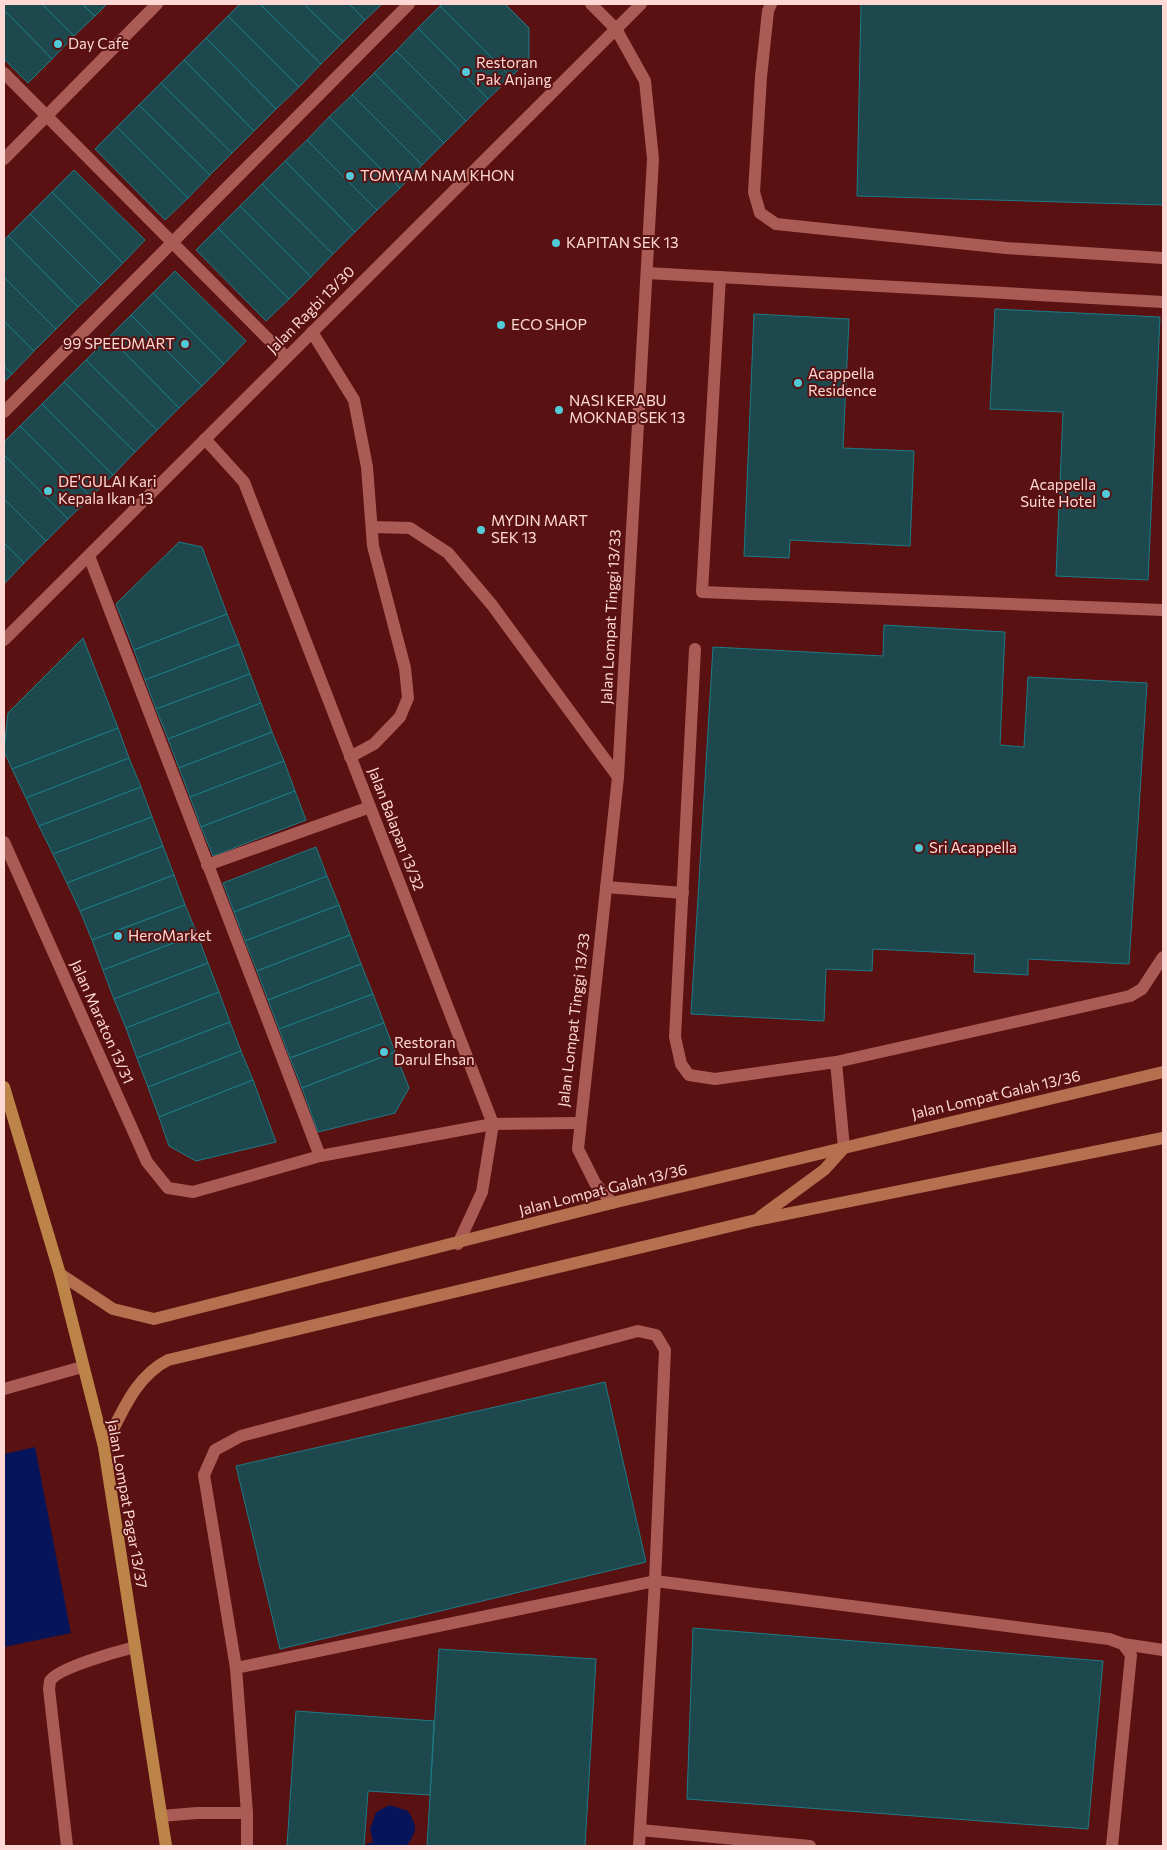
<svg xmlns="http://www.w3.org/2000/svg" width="1167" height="1850" viewBox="0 0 1167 1850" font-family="Commissioner,sans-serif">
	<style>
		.water { fill: #061559 }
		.building { fill: #1c484e; stroke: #1d7c86 }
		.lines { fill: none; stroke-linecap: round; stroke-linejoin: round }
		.lane { stroke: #ab5b55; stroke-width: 12 }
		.street { stroke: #ab5b55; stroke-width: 12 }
		.secondary { stroke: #b4704f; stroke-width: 12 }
		.primary { stroke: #bc8449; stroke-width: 12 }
		.poi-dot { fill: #52cbd9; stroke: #5a1111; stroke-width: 2 }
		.labels { text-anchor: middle; stroke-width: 4; stroke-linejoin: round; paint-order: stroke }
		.poi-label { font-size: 15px; fill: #fdd8d4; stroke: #5a1111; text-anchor: start }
		.street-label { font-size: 15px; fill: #fdd8d4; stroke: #5a1111 }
	</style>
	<rect width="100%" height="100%" fill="#5a1111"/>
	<g class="water">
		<polygon points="35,1447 71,1633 4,1647 4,1454"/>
		<path d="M390,1805L408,1811C418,1828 417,1830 407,1846H362L373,1842L370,1829L376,1812Z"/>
	</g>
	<g class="building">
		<polygon points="4,4 42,4 74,36 52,59 4,10"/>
		<polygon points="42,4 82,4 95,16 74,36"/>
		<polygon points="82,4 107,4 95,16"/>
		<polygon points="240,4 260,4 321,64 299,87 228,16"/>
		<polygon points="260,4 304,4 343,42 321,64"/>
		<polygon points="304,4 349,4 365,20 343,42"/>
		<polygon points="349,4 382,4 365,20"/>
		<polygon points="443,4 505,4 529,28 529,59 511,77 440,6"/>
		<polygon points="861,4 1163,4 1163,205 857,196"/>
		<polygon points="440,6 511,77 488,99 418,28"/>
		<polygon points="4,10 52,59 28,83 4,59"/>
		<polygon points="228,16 299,87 276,109 206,38"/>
		<polygon points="418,28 488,99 466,121 396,51"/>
		<polygon points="206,38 276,109 254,131 184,60"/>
		<polygon points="396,51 466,121 444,143 374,73"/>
		<polygon points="184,60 254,131 232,153 161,83"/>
		<polygon points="374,73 444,143 422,165 352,95"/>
		<polygon points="161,83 232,153 210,175 139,105"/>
		<polygon points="352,95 422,165 400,188 329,117"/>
		<polygon points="139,105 210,175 188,198 117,127"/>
		<polygon points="329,117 400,188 377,210 307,140"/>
		<polygon points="117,127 188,198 165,220 95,149"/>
		<polygon points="307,140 377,210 355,232 285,161"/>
		<polygon points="285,161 355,232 333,254 262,184"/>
		<polygon points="74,170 145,240 123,263 52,192"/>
		<polygon points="262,184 333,254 311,277 240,206"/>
		<polygon points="52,192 123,263 101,285 30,214"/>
		<polygon points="240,206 311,277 289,299 218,228"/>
		<polygon points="30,214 101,285 78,307 8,236"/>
		<polygon points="218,228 289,299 266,321 196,250"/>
		<polygon points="8,236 78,307 56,329 4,277 4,240"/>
		<polygon points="175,271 246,341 224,364 153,293"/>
		<polygon points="4,277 56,329 34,351 4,321"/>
		<polygon points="153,293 224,364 202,386 131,315"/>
		<polygon points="995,309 1160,317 1148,580 1056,576 1063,412 990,409"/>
		<polygon points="754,314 849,319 843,448 914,451 910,546 790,540 789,558 744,556"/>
		<polygon points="131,315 202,386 179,408 109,337"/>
		<polygon points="4,321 34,351 12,374 4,366"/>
		<polygon points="109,337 179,408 157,430 86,360"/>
		<polygon points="86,360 157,430 135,452 64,382"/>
		<polygon points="4,366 12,374 4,382"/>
		<polygon points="64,382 135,452 113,475 42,404"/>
		<polygon points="42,404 113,475 91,497 20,426"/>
		<polygon points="20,426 91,497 68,519 4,455 4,442"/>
		<polygon points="4,455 68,519 46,541 4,499"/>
		<polygon points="4,499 46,541 24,563 4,543"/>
		<polygon points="179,542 202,547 227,614 134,650 116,604"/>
		<polygon points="4,543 24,563 4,584"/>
		<polygon points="227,614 239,644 145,680 134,650"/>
		<polygon points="884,625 1005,632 1000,745 1024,747 1028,677 1147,683 1129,964 1028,959 1028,975 974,972 975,954 873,949 872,971 826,969 824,1021 691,1014 713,647 883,656"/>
		<polygon points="83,638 118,728 12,769 4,751 8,713"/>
		<polygon points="239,644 250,674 156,709 145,680"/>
		<polygon points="250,674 261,703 168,739 156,709"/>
		<polygon points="261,703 272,732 179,768 168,739"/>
		<polygon points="118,728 129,758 26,798 12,769"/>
		<polygon points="272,732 284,761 190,797 179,768"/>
		<polygon points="129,758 141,787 39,826 26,798"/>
		<polygon points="284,761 295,791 201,827 190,797"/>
		<polygon points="141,787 152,817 53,854 39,826"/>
		<polygon points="295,791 306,820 213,856 201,827"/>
		<polygon points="152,817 163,846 67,883 53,854"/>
		<polygon points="163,846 174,875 80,911 67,883"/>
		<polygon points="316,847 327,876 234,912 223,883"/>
		<polygon points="174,875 185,905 92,940 80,911"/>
		<polygon points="327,876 339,905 245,941 234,912"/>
		<polygon points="185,905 197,934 103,970 92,940"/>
		<polygon points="339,905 350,935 257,971 245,941"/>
		<polygon points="197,934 208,963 114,999 103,970"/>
		<polygon points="350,935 361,964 268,1000 257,971"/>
		<polygon points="208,963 219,992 126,1028 114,999"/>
		<polygon points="361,964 373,994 279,1029 268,1000"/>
		<polygon points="219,992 230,1022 137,1058 126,1028"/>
		<polygon points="373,994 384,1023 290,1058 279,1029"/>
		<polygon points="230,1022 241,1051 148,1087 137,1058"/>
		<polygon points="384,1023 395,1052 302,1088 290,1058"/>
		<polygon points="241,1051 253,1080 159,1117 148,1087"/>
		<polygon points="395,1052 409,1088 395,1113 318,1132 302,1088"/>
		<polygon points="253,1080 276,1142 196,1161 169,1146 159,1117"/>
		<polygon points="605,1382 646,1562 280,1649 236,1466"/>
		<polygon points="693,1628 1103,1661 1088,1829 687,1799"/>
		<polygon points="439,1649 596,1659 585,1846 427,1846"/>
		<polygon points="296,1711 434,1721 430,1795 368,1791 364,1846 287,1846"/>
	</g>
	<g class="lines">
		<g class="lane">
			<polyline points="771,4 768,11 761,77 754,192 760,213 776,224 1006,248 1163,258"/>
			<polyline points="4,73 286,357"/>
			<polyline points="647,273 1163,302"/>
			<polyline points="720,277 702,592 1163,610"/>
			<polyline points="312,332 354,400 367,467 373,546 405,668 408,698 400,717 374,744 350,757"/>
			<polyline points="4,412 409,4"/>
			<polyline points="372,527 410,528 448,553 492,605 618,777"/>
			<polyline points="89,556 320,1156"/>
			<polyline points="695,649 675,1037 681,1064 689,1075 715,1079 836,1062 1130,996 1142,989 1163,957"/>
			<polyline points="207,865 370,807"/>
			<polyline points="606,887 683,893"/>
			<polyline points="836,1062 844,1148"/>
			<polyline points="4,1389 82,1367"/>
			<polyline points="1123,1644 1163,1650"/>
			<polyline points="236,1668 655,1581 1109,1639 1123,1644 1131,1655 1112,1846"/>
			<polyline points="161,1816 197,1813 247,1813"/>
			<polyline points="640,1830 810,1846"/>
			<path d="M67,1846L49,1689C49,1689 50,1682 50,1681C57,1668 119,1651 135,1647"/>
			<polyline points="247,1846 247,1813 236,1668 204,1475 215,1450 241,1436 638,1331 656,1335 665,1350 655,1581 639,1846"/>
		</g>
		<g class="street">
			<polyline points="591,4 616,29 645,81 653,159 618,777 578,1149 595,1183 612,1203"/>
			<polyline points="4,159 157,4"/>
			<polyline points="205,439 244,482 493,1124 482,1192 458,1244"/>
			<polyline points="4,640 641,4"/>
			<polyline points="4,842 147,1162 168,1188 193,1192 320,1156 493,1124 579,1123"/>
		</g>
		<g class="secondary">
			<polyline points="760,1217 824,1170 844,1148"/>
			<polyline points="60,1274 113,1309 154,1319 612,1203 1163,1072"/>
			<path d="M104,1447C121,1416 134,1377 168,1360L756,1220L1163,1138"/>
		</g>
		<polyline class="primary" points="4,1087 60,1274 104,1447 166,1846"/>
	</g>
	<g class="poi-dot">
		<circle cx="58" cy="44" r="5"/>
		<circle cx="466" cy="72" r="5"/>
		<circle cx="350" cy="176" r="5"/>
		<circle cx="556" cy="243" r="5"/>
		<circle cx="501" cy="325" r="5"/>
		<circle cx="185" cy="344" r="5"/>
		<circle cx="798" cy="383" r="5"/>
		<circle cx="559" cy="410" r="5"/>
		<circle cx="48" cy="491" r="5"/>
		<circle cx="1106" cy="494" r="5"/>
		<circle cx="481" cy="530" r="5"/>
		<circle cx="919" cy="848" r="5"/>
		<circle cx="118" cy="936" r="5"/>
		<circle cx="384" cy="1052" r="5"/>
	</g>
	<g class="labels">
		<g class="poi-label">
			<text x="68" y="49">Day Cafe</text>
			<text x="476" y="68">Restoran<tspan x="476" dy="17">Pak Anjang</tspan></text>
			<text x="360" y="181">TOMYAM NAM KHON</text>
			<text x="566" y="248">KAPITAN SEK 13</text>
			<text x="511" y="330">ECO SHOP</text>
			<text x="175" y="349" text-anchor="end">99 SPEEDMART</text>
			<text x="808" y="379">Acappella<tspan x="808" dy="17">Residence</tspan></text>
			<text x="569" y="406">NASI KERABU<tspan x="569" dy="17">MOKNAB SEK 13</tspan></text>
			<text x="58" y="487">DE'GULAI Kari<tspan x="58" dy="17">Kepala Ikan 13</tspan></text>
			<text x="1096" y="490" text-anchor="end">Acappella<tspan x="1096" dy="17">Suite Hotel</tspan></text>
			<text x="491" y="526">MYDIN MART<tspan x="491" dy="17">SEK 13</tspan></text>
			<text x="929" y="853">Sri Acappella</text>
			<text x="128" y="941">HeroMarket</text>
			<text x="394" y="1048">Restoran<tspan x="394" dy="17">Darul Ehsan</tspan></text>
		</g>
		<g class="street-label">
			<text transform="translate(311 310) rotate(-45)" y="5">Jalan Ragbi 13/30</text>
			<text transform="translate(611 617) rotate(-87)" y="5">Jalan Lompat Tinggi 13/33</text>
			<text transform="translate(396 829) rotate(69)" y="5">Jalan Balapan 13/32</text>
			<text transform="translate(574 1020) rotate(-83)" y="5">Jalan Lompat Tinggi 13/33</text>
			<text transform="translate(102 1022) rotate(66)" y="5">Jalan Maraton 13/31</text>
			<text transform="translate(996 1095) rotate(-13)" y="5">Jalan Lompat Galah 13/36</text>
			<text transform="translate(603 1190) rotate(-14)" y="5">Jalan Lompat Galah 13/36</text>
			<text transform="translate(127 1504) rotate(80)" y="5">Jalan Lompat Pagar 13/37</text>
		</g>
	</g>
	<rect width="1167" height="1850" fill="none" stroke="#fdd8d4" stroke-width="10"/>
</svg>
